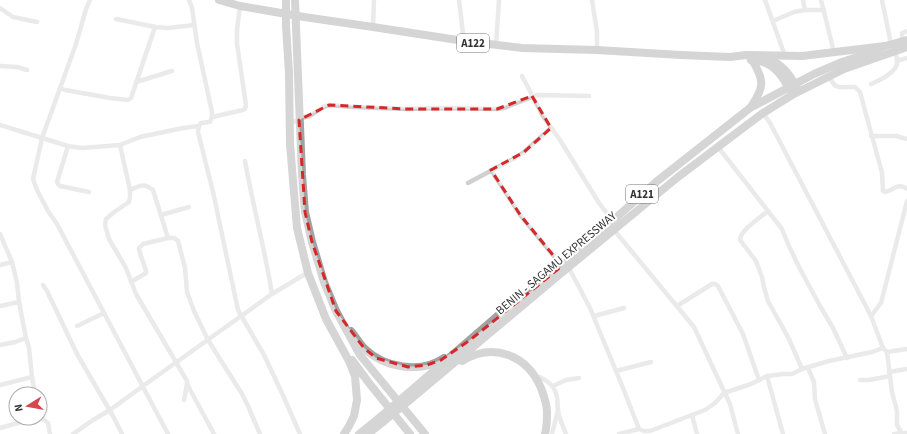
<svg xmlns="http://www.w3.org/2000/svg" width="907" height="434" viewBox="0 0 907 434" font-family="'Source Sans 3',sans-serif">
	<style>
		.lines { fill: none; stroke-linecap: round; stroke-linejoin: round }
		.minor { stroke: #d0d0d0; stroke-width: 4.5 }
		.trunk { stroke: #a2a2a2; stroke-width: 8 }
		.trunk-bridge { stroke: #a2a2a2; stroke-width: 8 }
		.marked { fill: none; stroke: #d62828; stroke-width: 3; stroke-dasharray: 8 5; stroke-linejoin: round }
		.labels { text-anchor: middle; stroke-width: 4; stroke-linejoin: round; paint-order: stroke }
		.shield { fill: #fff; stroke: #707070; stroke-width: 1 }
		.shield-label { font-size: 11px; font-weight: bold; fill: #333 }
		.street-label { font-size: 12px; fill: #333; stroke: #fff }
	</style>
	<rect width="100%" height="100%" fill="#fff"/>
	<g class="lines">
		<g class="minor">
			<polyline points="459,0 464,41"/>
			<polyline points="592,0 597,32 597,50"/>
			<polyline points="765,0 785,56"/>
			<polyline points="803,0 805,10"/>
			<polyline points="821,0 834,52"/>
			<polyline points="882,0 891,44"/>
			<polyline points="0,8 13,17 37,22"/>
			<polyline points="116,19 136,23 155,27 168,28 194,25"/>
			<polyline points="773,21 794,12 805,10 824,10"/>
			<polyline points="373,27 374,0"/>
			<polyline points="902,41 902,33 907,31"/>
			<polyline points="496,45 499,0"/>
			<polyline points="897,61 907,58"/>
			<polyline points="0,66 17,67 27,70"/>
			<polyline points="522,76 543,116 560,140 599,203 612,220"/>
			<path d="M829,76C836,92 841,86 855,87L860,92L882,173L883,191L885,192C895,190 897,182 907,189"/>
			<polyline points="136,82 172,71"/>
			<path d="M871,84C878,81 895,73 897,64C898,60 896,55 895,51"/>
			<polyline points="60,88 65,90 110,98 128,100 131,98 155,27"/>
			<polyline points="763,113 770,123 871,316 883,348 887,352 892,392 897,411 897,425 900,430 901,434"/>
			<polyline points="212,117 243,110 245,109 246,105 237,44 237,30 240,6"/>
			<polyline points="290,124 305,117 310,116 323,107 329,105 353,107 407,109 443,108 497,109 504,108 537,95 589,96"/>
			<polyline points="0,125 42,138 76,44 86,9 90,0"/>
			<polyline points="199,126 198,132 213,192 238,310 264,355 281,391 300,434"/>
			<polyline points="871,136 896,136 907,139"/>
			<polyline points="120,145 130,190 130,197 129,202 113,213 106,219 105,225 109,239 126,268 136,294 187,381 187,384 184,400"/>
			<polyline points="68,146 57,182 58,184 60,186 89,192"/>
			<polyline points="718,147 782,229 788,244 799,267 820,306 833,328 847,358"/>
			<path d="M245,161C253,206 265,250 272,294"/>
			<polyline points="491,170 521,216 562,266"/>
			<polyline points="468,183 515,158 524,152 551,128"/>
			<path d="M130,190C140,186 143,182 153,190L168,238H174L178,241L185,268L187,292L194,311L208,340L242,394L248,406L260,434"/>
			<path d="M768,211C760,218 740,230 740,240L756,261L762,277L764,287L768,301L789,339L802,369"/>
			<polyline points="161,215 189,207"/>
			<polyline points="614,230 694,327 730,404 738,434"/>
			<polyline points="0,234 12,262 17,283 19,302 26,338 29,348 32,377 35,394"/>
			<polyline points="0,265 12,262"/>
			<polyline points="569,268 590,308 623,388 639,429"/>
			<polyline points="131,282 146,273 146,271 139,250 139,248 143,244 168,238"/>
			<polyline points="43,285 47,291 77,354 113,416 122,434"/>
			<polyline points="0,306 19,302"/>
			<polyline points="677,306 712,284 715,284 718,286 743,334 759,380"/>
			<polyline points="594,316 624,308"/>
			<polyline points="871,316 881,303 907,201"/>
			<polyline points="77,326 104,313"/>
			<polyline points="0,345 15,342 26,338"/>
			<polyline points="887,352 907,349"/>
			<polyline points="808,368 814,382 815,399 825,434"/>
			<polyline points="616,371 651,362"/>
			<polyline points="889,372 907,369"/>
			<path d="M536,376C546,379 555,386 557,397C558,401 557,406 558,410C559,418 563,426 566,434"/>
			<polyline points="767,376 783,434"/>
			<polyline points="860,380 869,380 890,376"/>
			<polyline points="187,384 214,434"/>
			<polyline points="0,385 32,377"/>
			<polyline points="553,386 566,380 579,378"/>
			<polyline points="40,414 42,418 48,423 50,434"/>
			<polyline points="692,415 697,434"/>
			<polyline points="0,428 35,418"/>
			<polyline points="73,434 93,420 110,410 143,386 272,294 302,276 308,273"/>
			<polyline points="168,434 57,224 48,211 37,190 33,179 42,138 68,146 82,148 120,145 140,137 183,128 199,126 201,123 210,122 212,117 212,112 197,43 192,8 189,0"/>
			<polyline points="552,434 558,410"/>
			<polyline points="619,434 639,429 644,431 650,431 705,410 715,403 724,393 751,384 767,376 783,374 792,374 802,369 829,361 872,352 883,348"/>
			<polyline points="894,434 901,433 907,433"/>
		</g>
		<g class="trunk">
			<polyline points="219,0 240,6 304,17 373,27 464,41 522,48 597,50 681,55 730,57 746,55 802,56 885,46"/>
			<polyline points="286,26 289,73 290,144 297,228 308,273 326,319 349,361 355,376 357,400 354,416 349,426 344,434"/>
			<polyline points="296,27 302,175 305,212 312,242 324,282 336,311 360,355 425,434"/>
			<path d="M766,58C782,64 789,73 797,88"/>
			<path d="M751,60C754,61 757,60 760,61C776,65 784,79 791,92"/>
			<path d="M751,107C764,87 765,81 752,60"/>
			<path d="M351,331C356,337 359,343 364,348C384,368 421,374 444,358"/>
			<polyline points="352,360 369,383 410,434"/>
			<path d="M462,361C494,342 527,355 541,388C544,396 547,404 547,412C547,419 547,427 545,434"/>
			<polyline points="407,394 509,306 562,266 656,182 750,108 814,74 842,62 863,55 885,46 907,40"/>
			<polyline points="411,399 559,275 678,177 727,140 763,113 792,95 844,69 907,47"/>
			<polyline points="359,434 379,418"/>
			<polyline points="368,434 383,422"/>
		</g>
		<g class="trunk-bridge">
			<polyline points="295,0 296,27"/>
			<polyline points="286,26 286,0"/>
			<polyline points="379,418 407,394"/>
			<polyline points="383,422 411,399"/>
		</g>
	</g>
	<path d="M0 0H907V434H0ZM532,96L551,128L524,152L491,170L521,216L562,266L470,340L441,360L427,365L408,367L376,358L364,348L336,311L312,242L305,212L299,120L329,105L407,109H497Z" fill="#fff" fill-opacity=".55" fill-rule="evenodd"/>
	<path class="marked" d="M532,96L551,128L524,152L491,170L521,216L562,266L470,340L441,360L427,365L408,367L376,358L364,348L336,311L312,242L305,212L299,120L329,105L407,109H497Z"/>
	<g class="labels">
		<g class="shield">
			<rect x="457" y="34" width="32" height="18" rx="3"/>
			<rect x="626" y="185" width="32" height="18" rx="3"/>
		</g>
		<g class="shield-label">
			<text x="473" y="47">A122</text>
			<text x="642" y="198">A121</text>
		</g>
		<g class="street-label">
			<text transform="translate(556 263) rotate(-40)" y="4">BENIN - SAGAMU EXPRESSWAY</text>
		</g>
	</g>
	<g transform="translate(28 406) rotate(259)"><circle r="19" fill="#ffffff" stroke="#adadad"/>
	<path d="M0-3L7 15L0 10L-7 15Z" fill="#d7474f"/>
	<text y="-6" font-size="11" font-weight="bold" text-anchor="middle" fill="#333333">N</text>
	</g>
</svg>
